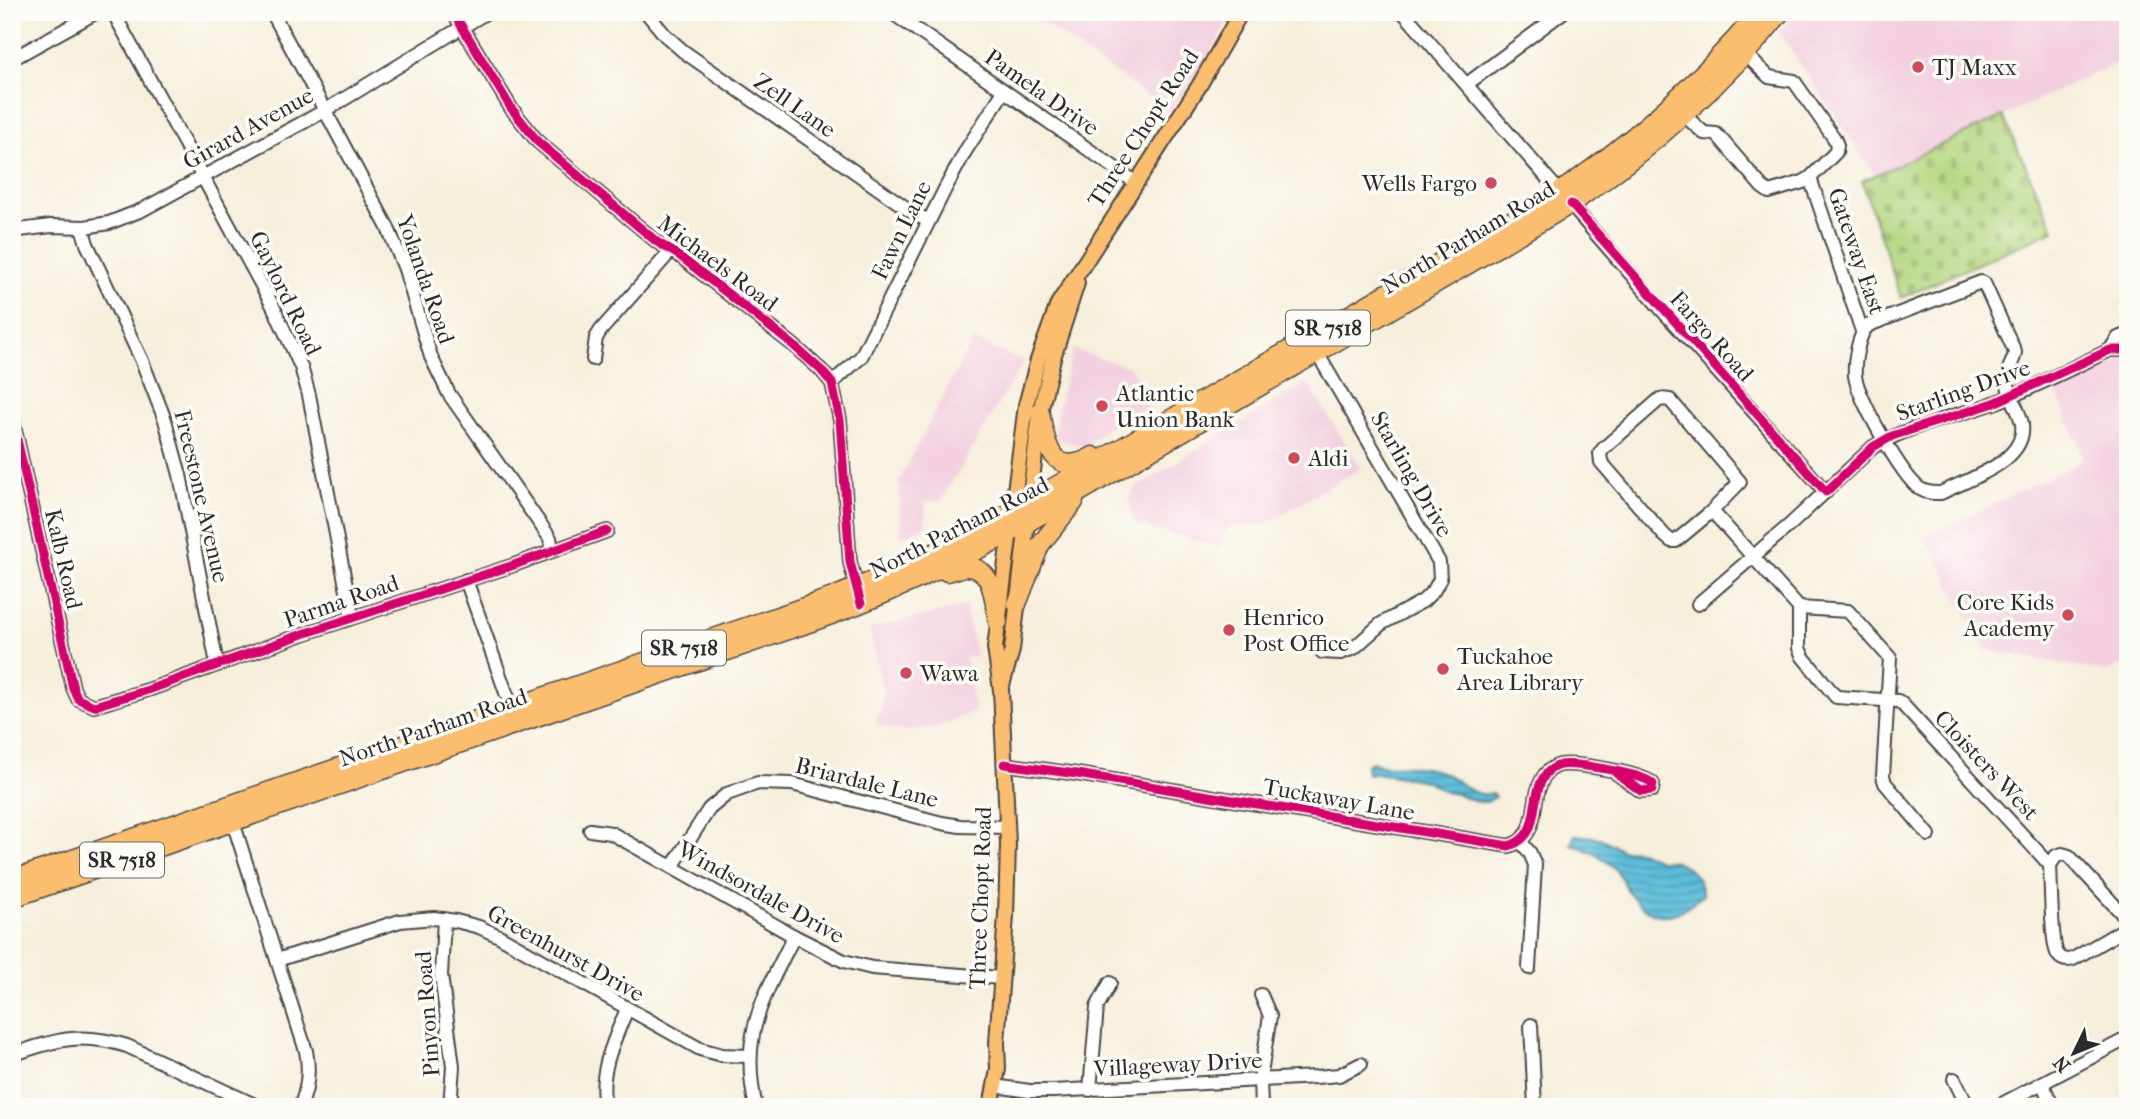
<svg xmlns="http://www.w3.org/2000/svg" width="2140" height="1119" viewBox="0 0 2140 1119" font-family="'IM FELL French Canon',serif">
	<style>
		.built { fill: #f3cfdf }
		.cemetery { fill: url(#cemetery-stones); stroke: #6f8054; stroke-width: 2 }
		.water { fill: url(#water-rules); stroke: #447482; stroke-width: 2 }
		.lines { fill: none; stroke-linecap: round; stroke-linejoin: round }
		.minor-casing { stroke: #494846; stroke-width: 16 }
		.major-casing { stroke: #494846; stroke-width: 18 }
		.highway-casing { stroke: #494846; stroke-width: 21 }
		.minor { stroke: #fff; stroke-width: 12 }
		.major { stroke: #fbbd6e; stroke-width: 14 }
		.highway { stroke: #fbbd6e; stroke-width: 18 }
		.cycleway-casing { stroke: #fdfcf7; stroke-width: 13 }
		.cycleway { stroke: #d6006c; stroke-width: 9 }
		.poi-dot { fill: #d1495b; stroke: #fdfcf7; stroke-width: 2.5 }
		.labels { text-anchor: middle; stroke-width: 7; stroke-linejoin: round; paint-order: stroke }
		.shield { fill: #fdfcf7; stroke: #6a6a68; stroke-width: 2 }
		.shield-label { font-size: 21px; font-weight: bold; fill: #2b2b2b }
		.poi-label { font-size: 23px; fill: #2b2b2b; stroke: #fdfcf7; text-anchor: start }
		.street-label { font-size: 23px; fill: #2b2b2b; stroke: #fdfcf7 }
	</style>
	<defs>
		<pattern id="cemetery-stones" width="16" height="16" patternUnits="userSpaceOnUse" patternTransform="scale(1.75)"><rect width="16" height="16" fill="#b3d67e"/><path d="M2 7V4a2 2 0 0 1 4 0v3zM10 15v-3a2 2 0 0 1 4 0v3z" fill="#9ab86d"/></pattern>
		<pattern id="water-rules" width="6" height="5" patternUnits="userSpaceOnUse" patternTransform="scale(1.75)"><rect width="6" height="5" fill="#5cbdda"/><path d="M0 2.5h6" fill="none" stroke="#4c9ab1"/></pattern>
	</defs>
	<rect width="100%" height="100%" fill="#fdfcf7"/>
	<filter id="ink" filterUnits="userSpaceOnUse"><feTurbulence type="fractalNoise" baseFrequency=".0143" numOctaves="2"/><feDisplacementMap in="SourceGraphic" scale="14" xChannelSelector="R" yChannelSelector="G"/><feConvolveMatrix kernelMatrix="1 2 1 2 8 2 1 2 1" color-interpolation-filters="sRGB"/></filter>
	<filter id="wash" filterUnits="userSpaceOnUse"><feTurbulence type="fractalNoise" baseFrequency=".00686" numOctaves="4" result="noise"/><feDisplacementMap in="SourceGraphic" scale="28" xChannelSelector="R" yChannelSelector="G"/><feGaussianBlur stdDeviation="1.57" result="paint"/><feColorMatrix in="noise" values="0 0 0 0 0 0 0 0 0 0 0 0 0 0 0 0 0 1.4 0 .05"/><feComposite in="paint" operator="in"/></filter>
	<g filter="url(#wash)">
		<rect width="100%" height="100%" fill="#f6efdc"/>
		<g class="built">
			<polygon points="1027,12 1231,12 1218,40 1171,112"/>
			<polygon points="1795,12 2128,12 2128,58 1875,175 1779,32"/>
			<polygon points="973,340 1024,361 941,501 925,502 926,525 901,538 899,480"/>
			<polygon points="1073,349 1131,368 1151,406 1108,427 1084,446 1053,439 1060,398"/>
			<polygon points="2128,356 2128,663 2108,672 1986,650 1925,537 2074,465 2082,458 2081,450 2055,390"/>
			<polygon points="1307,382 1361,468 1260,527 1227,527 1219,547 1133,523 1129,499 1135,488"/>
			<polygon points="965,606 976,656 965,658 975,711 935,728 900,731 876,724 884,695 869,629"/>
		</g>
		<polygon class="cemetery" points="2003,116 2054,230 1901,298 1862,181"/>
		<g class="water">
			<path d="M1372,762C1385,769 1396,764 1410,766C1419,767 1429,769 1438,771C1458,776 1471,800 1492,793L1495,797L1487,802H1478L1458,794L1445,792L1427,781L1375,773L1367,774L1366,765Z"/>
			<path d="M1575,835L1600,838L1622,850L1640,851L1659,860L1675,861L1687,867L1698,879L1703,895C1678,918 1655,926 1631,895C1624,886 1621,875 1613,867C1602,856 1586,849 1571,844Z"/>
		</g>
	</g>
	<g filter="url(#ink)">
		<g class="lines">
			<defs>
				<g id="minor">
					<polyline points="113,12 274,308 301,367 309,395 352,617"/>
					<polyline points="272,12 387,226 405,269 431,357 449,394 550,538 552,550"/>
					<polyline points="453,12 511,108 538,142 657,242 680,256 793,345 821,370 832,383 840,420 850,562 858,593"/>
					<polyline points="646,12 665,35 683,51 909,210 928,221"/>
					<polyline points="891,12 1135,182"/>
					<polyline points="1403,12 1663,311 1826,492"/>
					<polyline points="12,59 97,12"/>
					<polyline points="1467,84 1563,12"/>
					<polyline points="1684,115 1704,133 1716,134 1720,138 1762,187 1769,192 1803,182 1810,178 1836,152 1837,145 1834,138 1794,81 1769,77 1741,50"/>
					<polyline points="1810,178 1862,331"/>
					<polyline points="82,227 87,244 142,361 165,420 180,475 217,664"/>
					<polyline points="12,231 51,226 85,227 109,223 142,210 326,110 487,12"/>
					<path d="M1981,282L1984,283L2015,352C2014,362 2007,368 2007,378C2007,394 2019,408 2022,424C2027,462 1968,479 1941,493C1933,493 1927,493 1920,489C1901,475 1858,398 1855,376C1854,363 1858,333 1869,325Z"/>
					<polyline points="1313,346 1439,562 1440,579 1434,590 1423,601 1381,624 1354,648 1341,653 1322,652"/>
					<polyline points="2110,350 2118,338 2128,334"/>
					<polyline points="593,359 596,338 601,330 671,251"/>
					<polyline points="832,383 861,357 945,189 966,150 1004,91"/>
					<polygon points="1660,399 1670,400 1740,482 1712,511 1676,541 1671,541 1664,535 1601,462 1600,453 1604,448"/>
					<polyline points="12,417 73,688 78,699 94,706 148,690 303,634 514,565 607,531"/>
					<polyline points="1712,511 1799,608 1799,648 1803,657 1836,697 1898,701 1902,704 2050,865"/>
					<polyline points="466,580 514,715"/>
					<path d="M1698,604L1792,523L1873,447C1910,425 1951,418 1991,404C2032,389 2071,368 2110,350H2128"/>
					<polyline points="1799,608 1848,611 1890,658 1883,776 1885,783 1929,835"/>
					<path d="M1004,764L1077,774L1509,846C1542,836 1529,801 1543,778C1546,772 1553,767 1560,765C1574,762 1646,774 1653,784L1652,790L1641,791L1616,773"/>
					<path d="M233,822L306,1051C310,1071 308,1088 300,1107"/>
					<polyline points="590,830 611,833 794,936 844,961 872,968 1001,978"/>
					<polyline points="1521,842 1530,853 1535,865 1529,968"/>
					<polyline points="672,867 709,809 727,794 758,783 792,784 942,823 960,826 1007,827"/>
					<polyline points="444,919 441,975 453,1066 450,1107"/>
					<path d="M2128,920L2069,856L2062,854L2056,856L2050,865C2051,881 2051,945 2058,955C2062,960 2067,961 2073,959L2128,927"/>
					<polyline points="277,960 400,921 434,918 456,921 479,927 499,936 700,1049 722,1055 749,1056"/>
					<polyline points="1261,995 1270,1016 1260,1080 1261,1107"/>
					<polyline points="1531,1025 1535,1107"/>
					<path d="M12,1055C56,1039 81,1032 127,1046L259,1107"/>
					<polyline points="1954,1079 1968,1107"/>
					<polyline points="2042,1083 2053,1107"/>
					<polyline points="995,1086 1029,1091 1053,1091 1316,1077 1339,1075 1361,1064"/>
					<polyline points="1090,1090 1097,1007 1110,983"/>
					<path d="M605,1107C598,1072 614,1041 627,1009"/>
					<path d="M756,1107C739,1035 763,999 794,936"/>
					<polyline points="1996,1107 2128,1038"/>
				</g>
				<g id="major">
					<polyline points="1002,685 1012,650 1040,412 1053,358 1077,283"/>
					<polyline points="991,1107 998,1069 997,1043 1006,915 1008,844 1001,690 995,648 1026,405 1038,360 1058,304 1199,86 1241,12"/>
				</g>
				<g id="highway">
					<path d="M1040,412C1045,443 1052,480 1093,456"/>
					<path d="M947,572C953,571 959,568 965,567C994,565 994,602 998,622"/>
					<polyline points="1017,604 1040,545 1074,502"/>
					<path d="M12,880L833,597L908,566L987,526L1549,199C1628,147 1698,84 1759,12"/>
					<path d="M12,898L803,625C881,598 955,564 1027,523L1571,204C1649,150 1721,87 1781,12"/>
				</g>
			</defs>
			<use href="#minor" class="minor-casing"/>
			<use href="#major" class="major-casing"/>
			<use href="#highway" class="highway-casing"/>
			<use href="#minor" class="minor"/>
			<use href="#major" class="major"/>
			<use href="#highway" class="highway"/>
			<defs>
				<g id="cycleway">
					<polyline points="453,12 511,108 538,142 657,242 680,256 793,345 821,370 832,383 840,420 850,562 861,604"/>
					<polyline points="1571,204 1826,492 1873,447 1892,436 1994,403 2110,350 2128,350"/>
					<polyline points="12,417 73,688 78,699 94,706 148,690 303,634 514,565 607,531"/>
					<path d="M1004,764L1077,774L1509,846C1542,836 1529,801 1543,778C1546,772 1553,767 1560,765C1574,762 1646,774 1653,784L1652,790L1641,791L1616,773"/>
				</g>
			</defs>
			<use href="#cycleway" class="cycleway-casing"/>
			<use href="#cycleway" class="cycleway"/>
		</g>
	</g>
	<g class="poi-dot">
		<circle cx="1918" cy="67" r="7"/>
		<circle cx="1491" cy="183" r="7"/>
		<circle cx="1102" cy="406" r="7"/>
		<circle cx="1294" cy="458" r="7"/>
		<circle cx="2068" cy="615" r="7"/>
		<circle cx="1229" cy="630" r="7"/>
		<circle cx="1443" cy="669" r="7"/>
		<circle cx="906" cy="673" r="7"/>
	</g>
	<g class="labels">
		<g class="shield">
			<rect x="1286" y="310.5" width="84" height="35" rx="5"/>
			<rect x="642" y="630.5" width="84" height="35" rx="5"/>
			<rect x="80" y="842.5" width="84" height="35" rx="5"/>
		</g>
		<g class="shield-label">
			<text x="1328" y="335">SR 7518</text>
			<text x="684" y="655">SR 7518</text>
			<text x="122" y="867">SR 7518</text>
		</g>
		<g class="poi-label">
			<text x="1932" y="75">TJ Maxx</text>
			<text x="1477" y="191" text-anchor="end">Wells Fargo</text>
			<text x="1116" y="401">Atlantic<tspan x="1116" dy="26">Union Bank</tspan></text>
			<text x="1308" y="466">Aldi</text>
			<text x="2054" y="610" text-anchor="end">Core Kids<tspan x="2054" dy="26">Academy</tspan></text>
			<text x="1243" y="625">Henrico<tspan x="1243" dy="26">Post Office</tspan></text>
			<text x="1457" y="664">Tuckahoe<tspan x="1457" dy="26">Area Library</tspan></text>
			<text x="920" y="681">Wawa</text>
		</g>
		<g class="street-label">
			<text transform="translate(1042 92) rotate(35)" y="8">Pamela Drive</text>
			<text transform="translate(795 105) rotate(35)" y="8">Zell Lane</text>
			<text transform="translate(248 128) rotate(-29)" y="8">Girard Avenue</text>
			<text transform="translate(1143 128) rotate(-57)" y="8">Three Chopt Road</text>
			<text transform="translate(901 230) rotate(-64)" y="8">Fawn Lane</text>
			<text transform="translate(1468 237) rotate(-31)" y="8">North Parham Road</text>
			<text transform="translate(1857 251) rotate(71)" y="8">Gateway East</text>
			<text transform="translate(718 263) rotate(37)" y="8">Michaels Road</text>
			<text transform="translate(426 279) rotate(71)" y="8">Yolanda Road</text>
			<text transform="translate(286 293) rotate(64)" y="8">Gaylord Road</text>
			<text transform="translate(1712 336) rotate(48)" y="8">Fargo Road</text>
			<text transform="translate(1963 390) rotate(-20)" y="8">Starling Drive</text>
			<text transform="translate(1412 474) rotate(60)" y="8">Starling Drive</text>
			<text transform="translate(202 496) rotate(77)" y="8">Freestone Avenue</text>
			<text transform="translate(959 527) rotate(-27)" y="8">North Parham Road</text>
			<text transform="translate(64 559) rotate(77)" y="8">Kalb Road</text>
			<text transform="translate(341 601) rotate(-19)" y="8">Parma Road</text>
			<text transform="translate(433 727) rotate(-19)" y="8">North Parham Road</text>
			<text transform="translate(1987 765) rotate(47)" y="8">Cloisters West</text>
			<text transform="translate(867 782) rotate(14)" y="8">Briardale Lane</text>
			<text transform="translate(1339 799) rotate(10)" y="8">Tuckaway Lane</text>
			<text transform="translate(761 892) rotate(29)" y="8">Windsordale Drive</text>
			<text transform="translate(980 898) rotate(-88)" y="8">Three Chopt Road</text>
			<text transform="translate(566 953) rotate(29)" y="8">Greenhurst Drive</text>
			<text transform="translate(427 1014) rotate(-94)" y="8">Pinyon Road</text>
			<text transform="translate(1178 1064) rotate(-3)" y="8">Villageway Drive</text>
		</g>
	</g>
	<rect width="2140" height="1119" fill="none" stroke="#fdfcf7" stroke-width="42"/>
	<g transform="translate(2074 1053) rotate(227)" stroke="#fdfcf7" stroke-width="5" paint-order="stroke">
	<path d="M0-5L12 26L0 18L-12 26Z" fill="#2b2b2b"/>
	<text y="-10" font-size="19" font-weight="bold" text-anchor="middle" fill="#2b2b2b">N</text>
	</g>
</svg>
